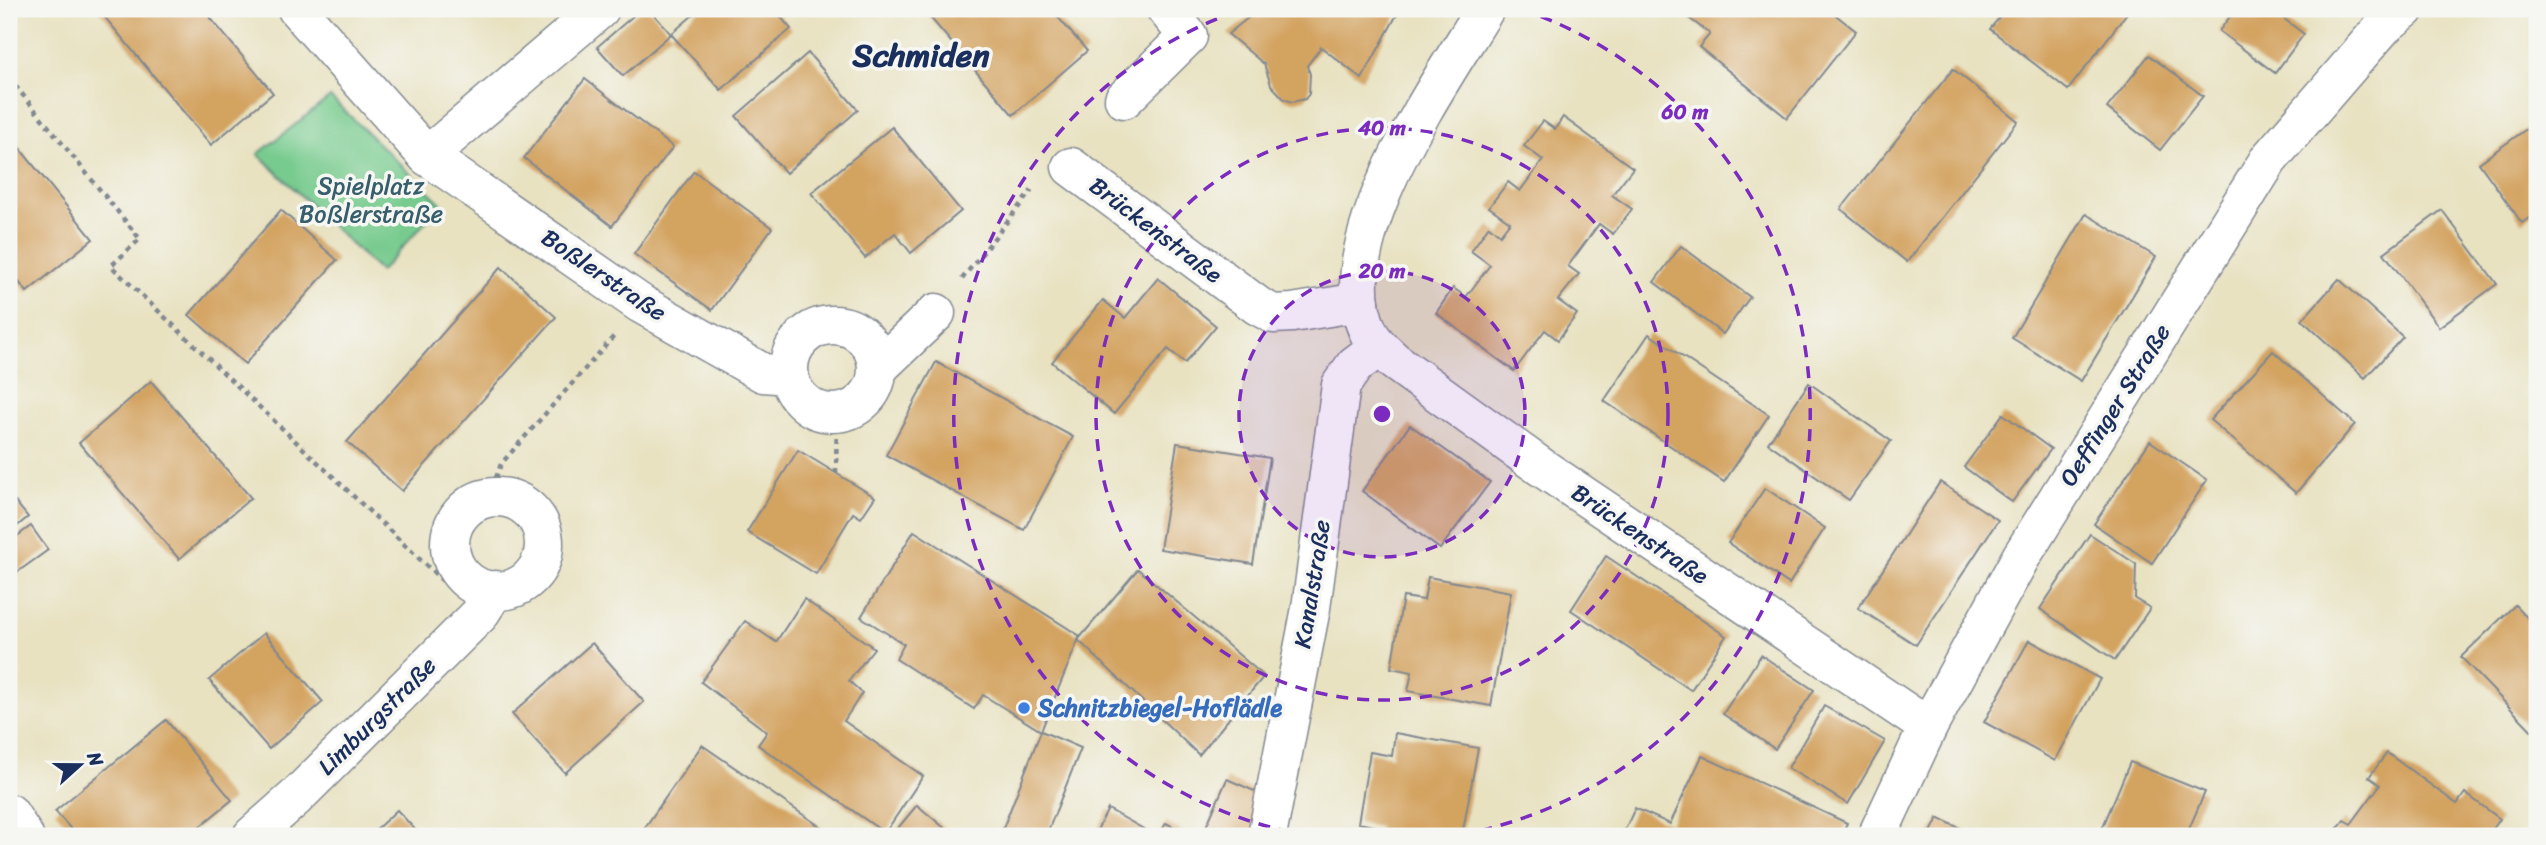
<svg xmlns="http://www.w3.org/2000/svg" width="2546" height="845" viewBox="0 0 2546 845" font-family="Sriracha,sans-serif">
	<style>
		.green { fill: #77cb8e; stroke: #497d76; stroke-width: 2 }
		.building { fill: #d3a360 }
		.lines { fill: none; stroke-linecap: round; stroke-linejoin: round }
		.minor-casing { stroke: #828890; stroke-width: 41 }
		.path { stroke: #828890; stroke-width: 4.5; stroke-dasharray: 5 5; stroke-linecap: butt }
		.minor { stroke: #fff; stroke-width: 38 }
		.ring { fill: none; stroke: #7b2cbf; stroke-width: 3.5; stroke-dasharray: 12 9 }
		.shop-dot { fill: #3f7fe0; stroke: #f6f6f2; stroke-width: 2.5 }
		.labels { text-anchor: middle; stroke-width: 7; stroke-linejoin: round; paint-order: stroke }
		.park-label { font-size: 24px; fill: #375e6c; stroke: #f6f6f2 }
		.street-label { font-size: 24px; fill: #1b2f5e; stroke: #f6f6f2 }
		.shop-label { font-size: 24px; font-weight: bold; fill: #366cbe; stroke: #f6f6f2; text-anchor: start }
		.district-label { font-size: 32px; font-weight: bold; fill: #1b2f5e; stroke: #f6f6f2 }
		.centre { fill: #7b2cbf; stroke: #f6f6f2; stroke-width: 3.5 }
		.ring-label { font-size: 21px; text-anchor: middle; font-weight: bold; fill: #7b2cbf; stroke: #f6f6f2; stroke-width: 7; stroke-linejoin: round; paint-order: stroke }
	</style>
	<rect width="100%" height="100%" fill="#f6f6f2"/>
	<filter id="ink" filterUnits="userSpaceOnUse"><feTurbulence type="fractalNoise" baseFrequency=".0143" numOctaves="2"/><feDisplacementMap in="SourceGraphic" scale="14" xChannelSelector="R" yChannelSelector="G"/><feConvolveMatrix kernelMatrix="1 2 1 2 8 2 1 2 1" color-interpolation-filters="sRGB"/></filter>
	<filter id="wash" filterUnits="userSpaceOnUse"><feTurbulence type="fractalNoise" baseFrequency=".00686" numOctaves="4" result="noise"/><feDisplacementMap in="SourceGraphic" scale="28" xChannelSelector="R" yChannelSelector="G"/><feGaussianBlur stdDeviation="1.57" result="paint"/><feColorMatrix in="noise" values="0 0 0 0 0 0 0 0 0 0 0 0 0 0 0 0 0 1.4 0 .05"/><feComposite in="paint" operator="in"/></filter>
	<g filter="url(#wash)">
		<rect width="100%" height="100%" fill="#e8e2c1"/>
		<polygon class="green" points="330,97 442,204 380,272 258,154"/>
		<g id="blocks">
			<g class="building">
				<polygon points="98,9 203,9 273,93 211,145"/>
				<polygon points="641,9 649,9 671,34 623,76 597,47"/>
				<polygon points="700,9 774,9 791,29 721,90 671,34"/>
				<polygon points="923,9 1051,9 1087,51 1013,115"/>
				<polygon points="1259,9 1400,9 1362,79 1321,47 1307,66 1310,74 1309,94 1305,99 1292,102 1284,99 1271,85 1264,64 1228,34"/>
				<polygon points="1677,9 1828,9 1856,31 1787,118 1699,47 1710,34"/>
				<polygon points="2006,9 2130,9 2068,90 1990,29"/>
				<polygon points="2233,9 2290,9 2283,18 2304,34 2275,73 2219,31 2235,10"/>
				<polygon points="808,53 858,110 786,173 736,116"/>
				<polygon points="2149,55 2203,96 2160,150 2107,108"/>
				<polygon points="1953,69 2018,121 1907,262 1841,209"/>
				<polygon points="585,79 673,147 612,226 524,158"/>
				<polygon points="1563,117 1633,168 1612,195 1632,209 1613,234 1599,224 1568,266 1579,274 1558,300 1577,314 1558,340 1545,330 1514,371 1436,313 1453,288 1466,297 1490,265 1471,251 1489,226 1500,235 1510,222 1489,207 1508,182 1520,191 1543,160 1524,146 1543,121 1555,129"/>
				<polygon points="2532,125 2537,131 2537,212 2522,223 2479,163"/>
				<polygon points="892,127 961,211 911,253 895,233 865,258 811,193"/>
				<polygon points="9,135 93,239 27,292 9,270"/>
				<polygon points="694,171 772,228 712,310 634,254"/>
				<polygon points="281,210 337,260 245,364 189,315"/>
				<polygon points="2442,210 2497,284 2439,327 2384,253"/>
				<polygon points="2086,214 2156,257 2081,381 2012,338"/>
				<polygon points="1681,246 1750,297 1723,334 1654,282"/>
				<polygon points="501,267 556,317 402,491 347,442"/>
				<polygon points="1158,278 1216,326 1185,363 1168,349 1114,414 1052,362 1103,300 1125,318"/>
				<polygon points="2339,279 2403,337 2365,378 2302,320"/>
				<polygon points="1649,334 1769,415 1724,482 1604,401"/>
				<polygon points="2273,351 2355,424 2296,493 2210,420"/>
				<polygon points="936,362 1073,437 1024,530 886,455"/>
				<polygon points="151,381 251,498 179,559 79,443"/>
				<polygon points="1809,383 1891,441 1849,500 1768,443"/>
				<polygon points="2003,414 2051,449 2012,502 1964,467"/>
				<polygon points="1410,425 1490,482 1440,549 1362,491"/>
				<polygon points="2150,441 2207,480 2152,563 2094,524"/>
				<polygon points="1177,443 1270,458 1253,564 1160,549"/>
				<polygon points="798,450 875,497 861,518 853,513 816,574 747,532"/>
				<polygon points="1940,482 1998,520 1916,645 1858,608"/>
				<polygon points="1765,488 1825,528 1789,584 1728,543"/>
				<polygon points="9,494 28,517 9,533"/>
				<polygon points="31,526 48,550 9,578 9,542"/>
				<polygon points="914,531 1080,636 1041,731 983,695 974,709 896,659 904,644 861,617"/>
				<polygon points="2090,534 2136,564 2135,599 2150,608 2115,660 2040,609"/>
				<polygon points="1606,556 1726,636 1691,690 1571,610"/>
				<polygon points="1138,569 1264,676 1199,755 1078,640"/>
				<polygon points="1428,577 1511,592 1491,706 1408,691 1412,672 1391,668 1403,597 1424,600"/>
				<polygon points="804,599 874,648 849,681 862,693 844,721 923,776 885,833 758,745 767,732 701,682 745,621 776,642"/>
				<polygon points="2515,605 2537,628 2537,736 2461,657"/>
				<polygon points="264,633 323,702 269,749 209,680"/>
				<polygon points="2029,640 2100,679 2055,761 1984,722"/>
				<polygon points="592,643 644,702 565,773 512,714"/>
				<polygon points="1761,655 1814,690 1775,749 1723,714"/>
				<polygon points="1824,706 1885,741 1848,804 1788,768"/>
				<polygon points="166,720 232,800 188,836 77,836 55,811"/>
				<polygon points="1041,731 1081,748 1046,836 1000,836"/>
				<polygon points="1395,733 1478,748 1462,836 1377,836 1379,827 1358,823 1370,752 1392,756"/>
				<polygon points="702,745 828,832 825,836 639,836"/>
				<polygon points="2387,753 2457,804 2465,793 2500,819 2488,836 2332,836 2344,820 2351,824 2380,785 2369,777"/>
				<polygon points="1702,756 1847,823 1841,836 1622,836 1635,808 1670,824"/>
				<polygon points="2130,762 2205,792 2186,836 2099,836"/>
				<polygon points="1227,779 1268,797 1252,836 1202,836"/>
				<polygon points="917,805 954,836 896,836 893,834"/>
				<polygon points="1108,809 1156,836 1094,836"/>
				<polygon points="397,810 421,836 369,836"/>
				<polygon points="1938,818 1977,836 1929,836"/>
				<polygon points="1166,823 1191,836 1159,836"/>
			</g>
		</g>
	</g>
	<g filter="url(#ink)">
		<use href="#blocks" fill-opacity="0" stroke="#828890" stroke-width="2"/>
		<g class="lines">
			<defs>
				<g id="minor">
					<polyline points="297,9 427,156 641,304 763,373 789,375"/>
					<path d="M1485,9C1441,83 1324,245 1369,333C1375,345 1385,352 1394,361L1541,467L1928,727"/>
					<polyline points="1124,99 1188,36 1166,9"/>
					<polyline points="427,156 600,9"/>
					<polyline points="1071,167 1258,306 1273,314 1292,313 1360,302"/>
					<circle cx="833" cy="369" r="44"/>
					<polyline points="878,368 936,313"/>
					<circle cx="497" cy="544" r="47"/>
					<polyline points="9,813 24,836"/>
					<polyline points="252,836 295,798 479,615 495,590"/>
					<polyline points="1267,836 1311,608 1341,385 1355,365 1379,347"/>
					<polyline points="1877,836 1928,727 2021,557 2122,395 2269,159 2383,27 2405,9"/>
				</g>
			</defs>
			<use href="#minor" class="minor-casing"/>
			<g class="path">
				<polyline points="9,78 140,239 111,266 446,584"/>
				<polyline points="962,279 1032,190"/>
				<polyline points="836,473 837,413"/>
				<polyline points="489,497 501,464 614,336"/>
			</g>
			<use href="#minor" class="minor"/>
		</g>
	</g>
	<circle cx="1382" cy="414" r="143" fill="#7b2cbf" fill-opacity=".12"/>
	<g class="ring">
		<circle cx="1382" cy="414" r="143"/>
		<circle cx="1382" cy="414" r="286"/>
		<path d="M1311 836A428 428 0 0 1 1243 9M1521 9A428 428 0 0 1 1453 836"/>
	</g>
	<circle class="shop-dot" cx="1024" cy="708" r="7"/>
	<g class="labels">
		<g class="park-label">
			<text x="371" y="194">Spielplatz<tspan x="371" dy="28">Boßlerstraße</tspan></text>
		</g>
		<g class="street-label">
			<text transform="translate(1156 230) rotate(37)" y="8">Brückenstraße</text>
			<text transform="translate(604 275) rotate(34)" y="8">Boßlerstraße</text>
			<text transform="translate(2115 405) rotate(-58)" y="8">Oeffinger Straße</text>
			<text transform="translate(1640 534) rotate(34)" y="8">Brückenstraße</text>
			<text transform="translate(1312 584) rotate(-81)" y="8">Kanalstraße</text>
			<text transform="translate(377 716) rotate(-45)" y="8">Limburgstraße</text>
		</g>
		<g class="shop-label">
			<text x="1038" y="716">Schnitzbiegel-Hoflädle</text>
		</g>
		<g class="district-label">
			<text x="921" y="66">Schmiden</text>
		</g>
	</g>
	<circle cx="1382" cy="414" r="10" class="centre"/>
	<g class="ring-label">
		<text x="1685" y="119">60 m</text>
		<text x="1382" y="135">40 m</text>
		<text x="1382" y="278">20 m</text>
	</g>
	<rect width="2546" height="845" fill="none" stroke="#f6f6f2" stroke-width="35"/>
	<g transform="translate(80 765) rotate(69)" stroke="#f6f6f2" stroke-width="5" paint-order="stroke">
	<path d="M0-5L12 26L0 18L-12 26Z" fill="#1b2f5e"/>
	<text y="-10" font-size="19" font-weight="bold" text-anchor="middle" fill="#1b2f5e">N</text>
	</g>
</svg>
